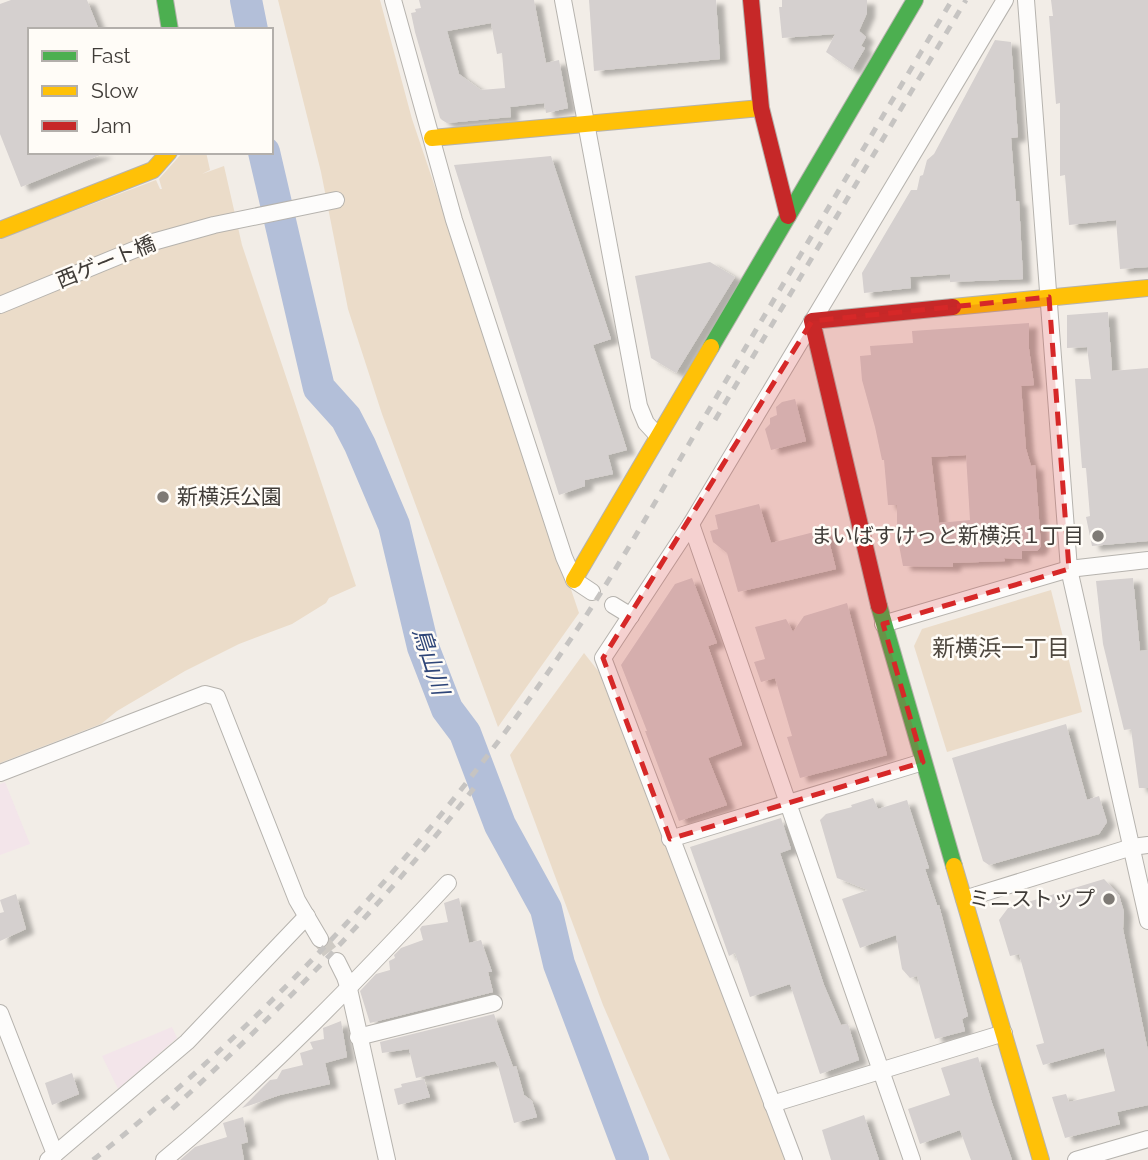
<svg xmlns="http://www.w3.org/2000/svg" width="1148" height="1160" viewBox="0 0 1148 1160" font-family="Raleway,'Noto Sans JP',sans-serif">
	<style>
		.industrial { fill: #f3e5ea }
		.green { fill: #ebdcc9 }
		.lines { fill: none; stroke-linecap: round; stroke-linejoin: round }
		.river { stroke: #b3bfd9; stroke-width: 32 }
		.building { fill: #d5d0cf; fill-rule: evenodd; filter: url(#shadow) }
		.street-tunnel { stroke: #cecac4; stroke-width: 16; stroke-dasharray: 16 8; stroke-linecap: butt }
		.street-casing { stroke: #b6b3ae; stroke-width: 18 }
		.fast-casing { stroke: #b6b3ae; stroke-width: 18 }
		.slow-casing { stroke: #b6b3ae; stroke-width: 18 }
		.jam-casing { stroke: #b6b3ae; stroke-width: 18 }
		.street { stroke: #fdfcfb; stroke-width: 16 }
		.fast { stroke: #4caf50; stroke-width: 16 }
		.slow { stroke: #ffc107; stroke-width: 16 }
		.jam { stroke: #c62828; stroke-width: 16 }
		.rail { stroke: #c6c4c2; stroke-width: 5; stroke-dasharray: 9 9; stroke-linecap: butt }
		.marked { fill: #d62828; fill-opacity: 0.2; stroke: #d62828; stroke-width: 5; stroke-dasharray: 14 9; stroke-linejoin: round }
		.poi-dot { fill: #7e7a75; stroke: #fffcf7; stroke-width: 2.5 }
		.labels { text-anchor: middle; stroke-width: 5; stroke-linejoin: round; paint-order: stroke }
		.street-label { font-size: 21px; fill: #403c38; stroke: #fffcf7 }
		.poi-label { font-size: 21px; fill: #403c38; stroke: #fffcf7; text-anchor: end }
		.neighbourhood-label { font-size: 23px; fill: #4e473f; stroke: #fffcf7 }
		.water-label { font-size: 23px; font-style: italic; fill: #2e4578; stroke: #fffcf7 }
	</style>
	<defs>
		<filter id="shadow"><feDropShadow dx="8" dy="4.5" stdDeviation="2" flood-color="#0004"/></filter>
	</defs>
	<rect width="100%" height="100%" fill="#f2ede7"/>
	<g class="industrial">
		<polygon points="5,782 30,844 0,855 0,784"/>
		<polygon points="172,1027 177,1038 118,1089 102,1056"/>
	</g>
	<g class="green">
		<polygon points="278,0 380,0 412,119 579,613 498,727 382,414 348,309 321,172"/>
		<polygon points="183,152 206,152 210,170 202,174 224,166 242,245 356,586 329,598 326,603 292,624 239,644 185,671 117,711 101,724 0,763 0,239 156,180 160,189 162,189 159,179"/>
		<polygon points="1051,590 1082,712 947,752 914,646 922,629"/>
		<polygon points="584,653 599,672 785,1160 670,1160 603,1005 510,755"/>
	</g>
	<g class="lines">
		<g class="river">
			<polyline points="246,0 252,30"/>
			<polyline points="264,152 319,388 346,418 360,445 394,525 423,647 447,709 465,733 500,825 546,909 559,964 633,1160"/>
		</g>
	</g>
	<g class="building">
		<polygon points="11,0 87,0 99,30 30,30 30,152 105,153 21,187 0,134 0,4"/>
		<path d="M419,0H534L546,63L559,60L568,108L546,113L544,103L510,107L511,117L447,123L442,120L440,118L415,32L411,13L416,12L415,9L421,8ZM491,23L497,54L502,53L505,88L481,90L459,74L447,31Z"/>
		<polygon points="589,0 716,0 720,59 594,71"/>
		<polygon points="782,0 867,0 867,13 859,31 866,37 861,46 865,48 852,70 826,52 835,34 782,38 779,7 782,7"/>
		<polygon points="1051,0 1148,0 1148,267 1120,269 1116,220 1069,225 1065,175 1060,176 1060,103 1056,104 1049,16 1053,16"/>
		<polygon points="995,40 1011,42 1018,137 1011,138 1016,201 1019,201 1023,279 950,282 950,274 910,277 911,288 864,293 862,273 911,190 917,190 920,176 923,175 927,160 934,154"/>
		<polygon points="551,156 611,339 593,345 627,450 608,455 613,474 585,480 585,486 559,495 454,165"/>
		<polygon points="710,262 735,277 676,373 651,358 635,276"/>
		<polygon points="1108,312 1112,371 1148,368 1148,541 1092,546 1086,517 1090,516 1086,468 1082,468 1075,379 1091,379 1087,347 1067,348 1067,315"/>
		<path d="M1029,323V349L1034,385L1021,386L1026,449L1031,466L1035,465L1041,546L1037,551H1022V559L1004,558L1005,561L953,563V567L903,566L897,535V505H888L884,460H882L875,427L862,380L860,356L871,355L870,346L913,343L912,331ZM966,455L970,520L939,523L931,457Z"/>
		<polygon points="795,399 806,441 771,450 765,429 770,424 770,418 777,415 776,407 782,402"/>
		<polygon points="759,504 771,543 826,529 836,569 738,592 727,553 713,542 710,531 718,529 715,515"/>
		<polygon points="692,578 717,643 708,646 742,745 708,758 727,805 679,821 645,731 647,731 621,665 675,584"/>
		<polygon points="1133,578 1140,651 1148,650 1148,788 1139,788 1131,729 1124,730 1103,644 1096,581"/>
		<polygon points="847,603 887,755 800,778 787,737 792,736 775,678 761,682 754,662 765,659 755,627 786,619 793,632 804,616"/>
		<polygon points="1066,724 1087,800 1099,796 1107,822 1099,834 989,865 983,861 952,758"/>
		<polygon points="873,798 878,809 907,800 929,868 925,869 937,905 939,905 968,1016 962,1019 965,1031 935,1039 917,976 910,978 902,969 896,935 860,948 842,899 868,890 837,878 820,820 826,814 852,807 851,805"/>
		<polygon points="781,818 791,849 780,853 824,985 841,1025 848,1024 859,1060 820,1074 790,984 750,997 735,953 729,956 690,847"/>
		<polygon points="1104,879 1119,895 1124,912 1123,929 1148,1051 1148,1105 1117,1112 1120,1124 1065,1138 1052,1097 1066,1094 1069,1102 1115,1091 1104,1048 1043,1065 1036,1045 1044,1043 1019,954 1010,956 999,920 1008,908"/>
		<polygon points="16,894 26,929 0,941 0,913 4,912 0,900"/>
		<polygon points="459,898 469,943 481,940 492,972 488,972 493,992 370,1023 360,991 376,974 390,970 389,961 395,958 394,955 401,948 423,940 420,929 422,926 448,922 444,903"/>
		<polygon points="494,1014 513,1067 516,1066 524,1095 532,1101 537,1117 514,1123 498,1066 495,1061 416,1078 409,1049 382,1053 380,1042"/>
		<polygon points="341,1021 347,1057 325,1063 330,1084 280,1095 242,1108 270,1080 277,1079 282,1070 303,1065 300,1053 313,1049 310,1042 324,1039 323,1028"/>
		<polygon points="978,1057 992,1103 1012,1160 971,1160 960,1130 920,1144 908,1109 950,1095 941,1068"/>
		<polygon points="72,1073 79,1094 52,1105 45,1083"/>
		<polygon points="424,1079 430,1097 398,1105 394,1089 402,1087 401,1084"/>
		<polygon points="864,1115 879,1160 831,1160 822,1130"/>
		<polygon points="243,1117 248,1142 241,1144 244,1160 180,1160 195,1147 227,1137 223,1123"/>
	</g>
	<g class="lines">
		<polyline class="street-tunnel" points="320,939 337,961"/>
		<defs>
			<g id="street">
				<polyline points="393,0 454,220 564,557 574,580 592,592"/>
				<polyline points="563,0 639,406 646,423 658,436"/>
				<polyline points="1026,0 1069,569 1148,921"/>
				<polyline points="0,305 153,242 214,225 336,200"/>
				<polyline points="691,524 912,1160"/>
				<polyline points="613,605 631,616"/>
				<polyline points="883,624 1069,569 1148,560"/>
				<polyline points="0,773 205,694 217,697 297,900 320,939"/>
				<polyline points="670,839 923,762"/>
				<polyline points="964,899 1132,847 1148,845"/>
				<polyline points="337,961 345,977 349,989 387,1160"/>
				<polyline points="0,1013 55,1154"/>
				<polyline points="358,1037 494,1003"/>
				<polyline points="772,1104 1004,1033"/>
				<polyline points="48,1160 187,1042 307,916"/>
				<path d="M164,1160C266,1075 357,981 448,883"/>
				<polyline points="794,1160 603,658 691,524 1005,0"/>
				<polyline points="1076,1160 1148,1139"/>
			</g>
			<g id="fast">
				<polyline points="165,0 170,30"/>
				<polyline points="711,347 915,0"/>
				<polyline points="879,606 954,866"/>
			</g>
			<g id="slow">
				<polyline points="432,138 761,108"/>
				<polyline points="0,230 153,170 169,152"/>
				<polyline points="953,307 1148,288"/>
				<polyline points="574,580 711,347"/>
				<polyline points="954,866 1041,1160"/>
			</g>
			<g id="jam">
				<polyline points="751,0 761,108 788,216"/>
				<polyline points="879,606 812,321 953,307"/>
			</g>
		</defs>
		<use href="#street" class="street-casing"/>
		<use href="#fast" class="fast-casing"/>
		<use href="#slow" class="slow-casing"/>
		<use href="#jam" class="jam-casing"/>
		<use href="#street" class="street"/>
		<use href="#fast" class="fast"/>
		<use href="#slow" class="slow"/>
		<use href="#jam" class="jam"/>
		<g class="rail">
			<polyline points="715,420 966,0"/>
			<path d="M172,1109C281,1010 383,905 474,788"/>
			<path d="M93,1160C278,1011 443,832 574,634C623,561 665,484 710,408C790,272 871,136 952,0"/>
		</g>
	</g>
	<path class="marked" d="M1049,297L1069,569L883,624L923,762L670,839L603,658L812,321Z"/>
	<g class="poi-dot">
		<circle cx="163" cy="497" r="7"/>
		<circle cx="1098" cy="536" r="7"/>
		<circle cx="1109" cy="899" r="7"/>
	</g>
	<g class="labels">
		<g class="street-label">
			<text transform="translate(106 262) rotate(-22)" y="7">西ゲート橋</text>
		</g>
		<g class="poi-label">
			<text x="177" y="504" text-anchor="start">新横浜公園</text>
			<text x="1084" y="543">まいばすけっと新横浜１丁目</text>
			<text x="1095" y="906">ミニストップ</text>
		</g>
		<g class="neighbourhood-label">
			<text x="1001" y="656">新横浜一丁目</text>
		</g>
		<g class="water-label">
			<text transform="translate(431 661) rotate(72)" y="8">鳥山川</text>
		</g>
	</g>
	<rect x="28" y="28" width="245" height="126" fill="#fffcf7" stroke="#b3afab" stroke-width="2"/>
	<rect x="42" y="51" width="35" height="10" fill="#4caf50" stroke="#b3afab" stroke-width="2"/>
	<text x="91" y="63" font-size="21" fill="#403c38">Fast</text>
	<rect x="42" y="86" width="35" height="10" fill="#ffc107" stroke="#b3afab" stroke-width="2"/>
	<text x="91" y="98" font-size="21" fill="#403c38">Slow</text>
	<rect x="42" y="121" width="35" height="10" fill="#c62828" stroke="#b3afab" stroke-width="2"/>
	<text x="91" y="133" font-size="21" fill="#403c38">Jam</text>
</svg>
